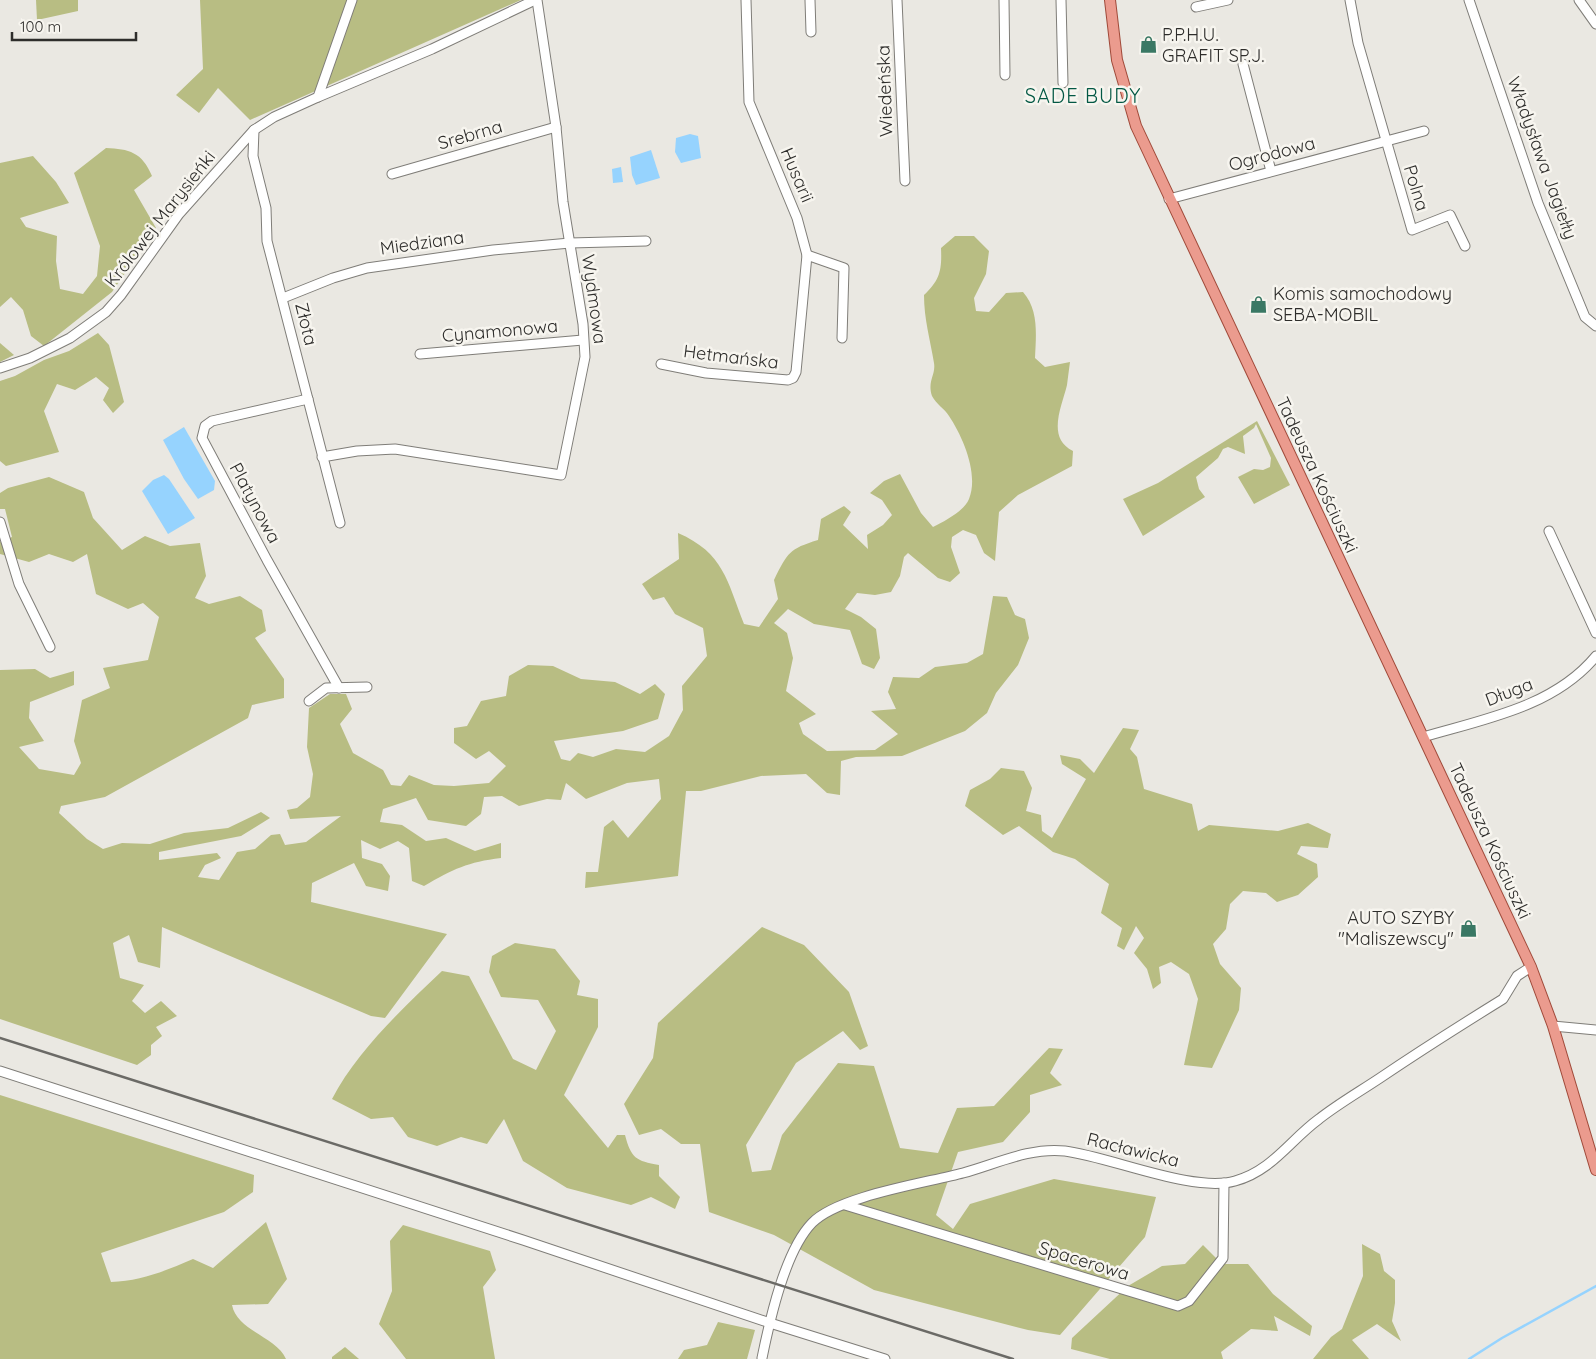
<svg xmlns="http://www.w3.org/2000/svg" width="1596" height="1359" viewBox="0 0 1596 1359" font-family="Quicksand,sans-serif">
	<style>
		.green { fill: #b8bd83 }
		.water { fill: #96d3fe }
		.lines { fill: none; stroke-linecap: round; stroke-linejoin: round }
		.stream { stroke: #96d3fe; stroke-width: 2.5 }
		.minor-casing { stroke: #7f7d78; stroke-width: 11 }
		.major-casing { stroke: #a04a3a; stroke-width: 12 }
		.minor { stroke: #fff; stroke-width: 9 }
		.major { stroke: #eb9b8e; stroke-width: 10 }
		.rail { stroke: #6b6a66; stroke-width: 2.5 }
		.labels { text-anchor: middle; stroke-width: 5; stroke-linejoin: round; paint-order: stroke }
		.poi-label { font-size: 18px; fill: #2e2d2b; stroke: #f7f5ef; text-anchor: start }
		.street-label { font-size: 18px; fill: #2e2d2b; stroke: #f7f5ef }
		.quarter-label { font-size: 20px; letter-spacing: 1px; fill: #035844; stroke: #f7f5ef }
	</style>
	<rect width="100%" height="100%" fill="#eae8e2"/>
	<g class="green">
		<polygon points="36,0 78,0 78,11 37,20"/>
		<polygon points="200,0 521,0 250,120 218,88 199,113 176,95 203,69"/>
		<path d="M106,148C129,149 142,152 152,176L134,190L156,228L112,292L44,346L31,336L23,310L11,297L0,307V163L33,156L56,182L69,203L20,218L26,227L57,236L56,261L60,289L83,294L97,276L100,246L74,173Z"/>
		<path d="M955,236H974L989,251L986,274L974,298L976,311L989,312L1006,293L1023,292C1039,310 1036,335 1035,358L1045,367L1070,362C1069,369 1068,377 1067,385C1062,406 1046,438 1073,451L1072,466L1018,495L999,512L995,561L984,553L976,535L963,530L952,537L951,547L960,573L950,582L938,578L908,553L904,557L900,576L891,592L875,595L857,593L845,609L861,617L876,629L880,658L874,669L862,664L850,630L814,624L788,609L774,623L787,633L793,658L786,691L816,714L799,723L803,734L827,751L875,750L898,734L871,711L896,709L888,692L893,677L919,678L935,667L967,663L983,654L993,596L1007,597L1015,615L1025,619L1029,638L1018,665L996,693L987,713L965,731L902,756L856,757L841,761L840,795L827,793L806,774L761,776L701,791H686L678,876L585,888L586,872H598L604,827L613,820L628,838L661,799L659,779L627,783L586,799L566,783L561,800L547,799L519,806L502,796L484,797L481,814L466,826L428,820L416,798L383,809L380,822L402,825L426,841L446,838L475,851L501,843V858C468,862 453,869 424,886L412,881L409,848L398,841L380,849L361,840L362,858L382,864L390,876L388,891L366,886L354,863L312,883L311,902L447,934L385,1018L371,1016L162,927L160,968L138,962L129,935L113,943L120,978L144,985L132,1001L145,1013L161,1001L177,1016L156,1027L162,1036L151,1045V1055L137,1065L0,1019V670L35,669L50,678L74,671V685L30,702L29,718L44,741L19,747L39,769L74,775L81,763L74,741L82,700L110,688L103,668L148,660L159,617L143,603L128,609L96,594L87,554L73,562L49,554L29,562L0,554V542L12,537L5,509H0V493L8,488L49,477L84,492L93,518L122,550L145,536L170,546L200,543L206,576L195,598L209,604L240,596L262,610L266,631L255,638L284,679V698L252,705L248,718L105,797L61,806L59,813L87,839L103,849L122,843L150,844L184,833L228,828L261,812L270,818L241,836L159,852V860L217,853L221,858L205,865L198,877L219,880L237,852L255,849L271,835L280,834L285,845L306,842L341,816L290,819L287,810L297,808L310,797L313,774L307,747L309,708L330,694H346L352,709L340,724L353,753L383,770L391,785L401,786L409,775L434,785L454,786L489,783L506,766L489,751L476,759L454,743V728L467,726L481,701L506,696L509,676L528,665L553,666L581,679L615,682L640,694L655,684L665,694L658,719L623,731L554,741L561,759L570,761L578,753L593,757L616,749L645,752L669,736L683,710L682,686L707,656L703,628L675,614L664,597L653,600L642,584L679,559L678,533C724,553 727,581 744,624L759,627L778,599L774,580C788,552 789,549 818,540L821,519L844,506L851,512L843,525L868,549L867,535L883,525L892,515L882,500L870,493L884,481L900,474L921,513L933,527C945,521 964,511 969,499C979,474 963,437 949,416C945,409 936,404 932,396C927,381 936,375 934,363C930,339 924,319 924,295C940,280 942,270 941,248Z"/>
		<polygon points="98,333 109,345 124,402 113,413 103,400 109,388 96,377 75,390 57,384 44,411 59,452 6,466 0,461 0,381 15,376 44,360 69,351"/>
		<polygon points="0,343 14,355 0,362"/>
		<polygon points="1257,421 1290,485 1254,504 1238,477 1254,469 1263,470 1270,467 1271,458 1256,424 1254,428 1243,436 1245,454 1228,447 1223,449 1218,458 1196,477 1199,489 1205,497 1143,536 1123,499 1158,483"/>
		<polygon points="1123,728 1139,730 1130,749 1137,757 1144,789 1192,804 1198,831 1209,825 1278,831 1308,823 1331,834 1328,848 1301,846 1297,854 1317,864 1318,877 1298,895 1277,902 1266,893 1243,891 1230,904 1226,929 1213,944 1220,964 1241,988 1239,1010 1212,1068 1184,1065 1198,999 1189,974 1171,962 1159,967 1161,983 1153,989 1147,969 1134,953 1144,938 1136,926 1124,950 1117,946 1122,928 1101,913 1109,884 1075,859 1053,852 1019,826 1003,835 965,806 970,790 990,779 1001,768 1024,771 1032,788 1026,811 1041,815 1042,831 1052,838 1086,779 1062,764 1060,755 1080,759 1094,773"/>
		<polygon points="762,927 804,945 849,992 868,1046 860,1050 843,1031 796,1063 746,1145 752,1172 771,1170 782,1135 838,1063 874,1066 900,1148 938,1153 957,1108 994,1106 1049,1048 1063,1049 1050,1073 1062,1085 1030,1095 1030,1112 1003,1142 958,1152 936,1215 953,1229 970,1204 1054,1179 1156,1197 1145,1237 1060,1335 1028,1330 874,1290 774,1235 709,1212 700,1144 681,1144 661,1129 639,1135 624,1104 653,1058 658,1023"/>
		<path d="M515,943L555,949L580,981L577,995L598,999V1027L564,1095L608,1148L617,1135H625C631,1158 636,1161 659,1165V1176L680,1197L675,1209L651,1197L631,1205L567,1188L523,1161L504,1119L487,1144L461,1137L437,1146L408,1137L393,1117L371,1119L332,1099C357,1051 403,1008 442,971L469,976L513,1059L536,1070L556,1031L538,1000L501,997L489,972L492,956Z"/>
		<path d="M0,1095L254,1175L253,1192L224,1212L101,1253L111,1282C141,1281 165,1271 193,1259L213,1268L266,1222L287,1279L268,1304L232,1305C237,1331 277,1337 286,1359H0Z"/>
		<polygon points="403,1225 490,1251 496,1270 483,1287 495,1359 406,1359 379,1324 392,1291 390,1241"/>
		<polygon points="1362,1244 1380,1254 1384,1271 1395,1280 1395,1303 1392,1321 1401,1341 1377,1324 1352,1340 1369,1359 1313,1359 1331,1337 1342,1329 1363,1276"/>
		<polygon points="1203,1245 1222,1264 1248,1264 1273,1294 1312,1326 1310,1336 1274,1316 1278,1331 1251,1329 1221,1352 1223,1359 1110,1359 1071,1349 1072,1338 1128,1286 1162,1266 1185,1264"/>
		<polygon points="718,1322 755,1330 747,1359 678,1359 684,1350 707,1345"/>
		<polygon points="345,1347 359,1359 332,1359 332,1357"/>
	</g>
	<g class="water">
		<polygon points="690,134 698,136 701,158 681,163 675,152 676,138"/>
		<polygon points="651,150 660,178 636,185 632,175 630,157"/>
		<polygon points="621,167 623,182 613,183 612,169"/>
		<polygon points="184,427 215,481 214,490 198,499 184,479 163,440"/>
		<polygon points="164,475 169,479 195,518 168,534 142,491 153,480"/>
	</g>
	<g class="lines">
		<polyline class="stream" points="1469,1359 1502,1338 1596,1286"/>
		<defs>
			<g id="minor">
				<polyline points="810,0 811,32"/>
				<polyline points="897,0 905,181"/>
				<polyline points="1004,0 1005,75"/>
				<polyline points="1061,0 1063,83"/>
				<polyline points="1350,0 1358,43 1412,230 1450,215 1465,246"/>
				<polyline points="1469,0 1538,203 1585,317 1596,326"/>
				<polyline points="1579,0 1596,24"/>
				<polyline points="1196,7 1228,0"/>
				<polyline points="1243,64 1271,171"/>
				<polyline points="318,97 352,0"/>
				<polyline points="254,130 253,156 266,208 267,241 340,523"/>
				<polyline points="392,174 556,127"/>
				<polyline points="1169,199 1424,131"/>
				<polyline points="807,255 844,268 842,338"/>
				<polyline points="283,298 333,278 367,268 493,250 570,243 646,241"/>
				<polyline points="420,354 583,340"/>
				<polyline points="661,364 706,373 788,380 793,378 796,372 807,255 797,218 749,102 746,0"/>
				<polyline points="0,368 30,358 70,338 106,312 121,295 179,214 254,130 274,117 318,97 432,49 535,0"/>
				<polyline points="308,399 212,421 205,426 202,438 267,560 339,688"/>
				<polyline points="322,457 357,451 395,449 561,475 585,357 583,324 563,202 556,127 537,0"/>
				<polyline points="0,522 19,584 50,647"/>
				<polyline points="1549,531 1596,633"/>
				<polyline points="309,701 326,688 367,687"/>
				<path d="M1423,737C1484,719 1554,707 1596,656"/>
				<polyline points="1553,1026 1596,1030"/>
				<polyline points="0,1071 523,1240 770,1323 885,1359"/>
				<polyline points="845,1205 1178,1306 1189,1301 1223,1258 1224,1183"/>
				<path d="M762,1358C770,1319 785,1251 812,1223C838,1196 926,1183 963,1173C996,1164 1030,1147 1065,1151C1111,1157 1193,1193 1235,1181C1272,1171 1290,1140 1319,1119C1338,1104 1359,1092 1380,1078C1420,1051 1461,1025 1503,999L1517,976L1531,967"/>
			</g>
			<polyline id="major" points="1110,0 1117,60 1136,126 1531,967 1553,1026 1596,1170"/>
		</defs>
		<use href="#minor" class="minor-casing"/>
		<use href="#major" class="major-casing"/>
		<use href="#minor" class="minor"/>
		<use href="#major" class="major"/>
		<polyline class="rail" points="0,1038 1013,1359"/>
	</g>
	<defs>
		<symbol id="shop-bare" viewBox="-9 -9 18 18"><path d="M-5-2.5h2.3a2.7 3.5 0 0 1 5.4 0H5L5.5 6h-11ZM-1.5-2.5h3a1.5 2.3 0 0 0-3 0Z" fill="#3a7864" stroke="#f7f5ef" stroke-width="2.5" paint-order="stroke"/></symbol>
	</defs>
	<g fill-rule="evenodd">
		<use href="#shop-bare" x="1136" y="32" width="25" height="25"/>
		<use href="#shop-bare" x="1246" y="292" width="25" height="25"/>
		<use href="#shop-bare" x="1456" y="916" width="25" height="25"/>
	</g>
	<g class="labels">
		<g class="poi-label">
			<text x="1162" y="41">P.P.H.U.<tspan x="1162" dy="21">GRAFIT SP.J.</tspan></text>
			<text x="1273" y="300">Komis samochodowy<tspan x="1273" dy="21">SEBA-MOBIL</tspan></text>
			<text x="1454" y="924" text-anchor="end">AUTO SZYBY<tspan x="1454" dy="21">"Maliszewscy"</tspan></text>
		</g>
		<g class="street-label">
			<text transform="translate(885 91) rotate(-92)" y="6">Wiedeńska</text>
			<text transform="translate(470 135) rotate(-16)" y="6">Srebrna</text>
			<text transform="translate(1272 154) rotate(-15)" y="6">Ogrodowa</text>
			<text transform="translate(1542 158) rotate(70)" y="6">Władysława Jagiełły</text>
			<text transform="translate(797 175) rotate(67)" y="6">Husarii</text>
			<text transform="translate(1416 188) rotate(73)" y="6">Polna</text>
			<text transform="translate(160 219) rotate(-52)" y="6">Królowej Marysieńki</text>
			<text transform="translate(422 243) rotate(-8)" y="6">Miedziana</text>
			<text transform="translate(594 299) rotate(82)" y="6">Wydmowa</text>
			<text transform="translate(306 324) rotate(76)" y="6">Złota</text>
			<text transform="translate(500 331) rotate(-5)" y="6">Cynamonowa</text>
			<text transform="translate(731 357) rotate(7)" y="6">Hetmańska</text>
			<text transform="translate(1317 475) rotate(65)" y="6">Tadeusza Kościuszki</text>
			<text transform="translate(255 503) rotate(62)" y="6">Platynowa</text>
			<text transform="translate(1509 692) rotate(-21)" y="6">Długa</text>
			<text transform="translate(1490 841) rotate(65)" y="6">Tadeusza Kościuszki</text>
			<text transform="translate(1133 1150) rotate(14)" y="6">Racławicka</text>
			<text transform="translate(1084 1261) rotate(17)" y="6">Spacerowa</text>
		</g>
		<g class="quarter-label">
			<text x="1083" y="103">SADE BUDY</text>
		</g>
	</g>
	<path d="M12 32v8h124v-8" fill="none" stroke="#2e2d2b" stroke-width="2.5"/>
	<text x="20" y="32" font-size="15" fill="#2e2d2b" stroke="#f7f5ef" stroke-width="4" paint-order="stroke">100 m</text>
</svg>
